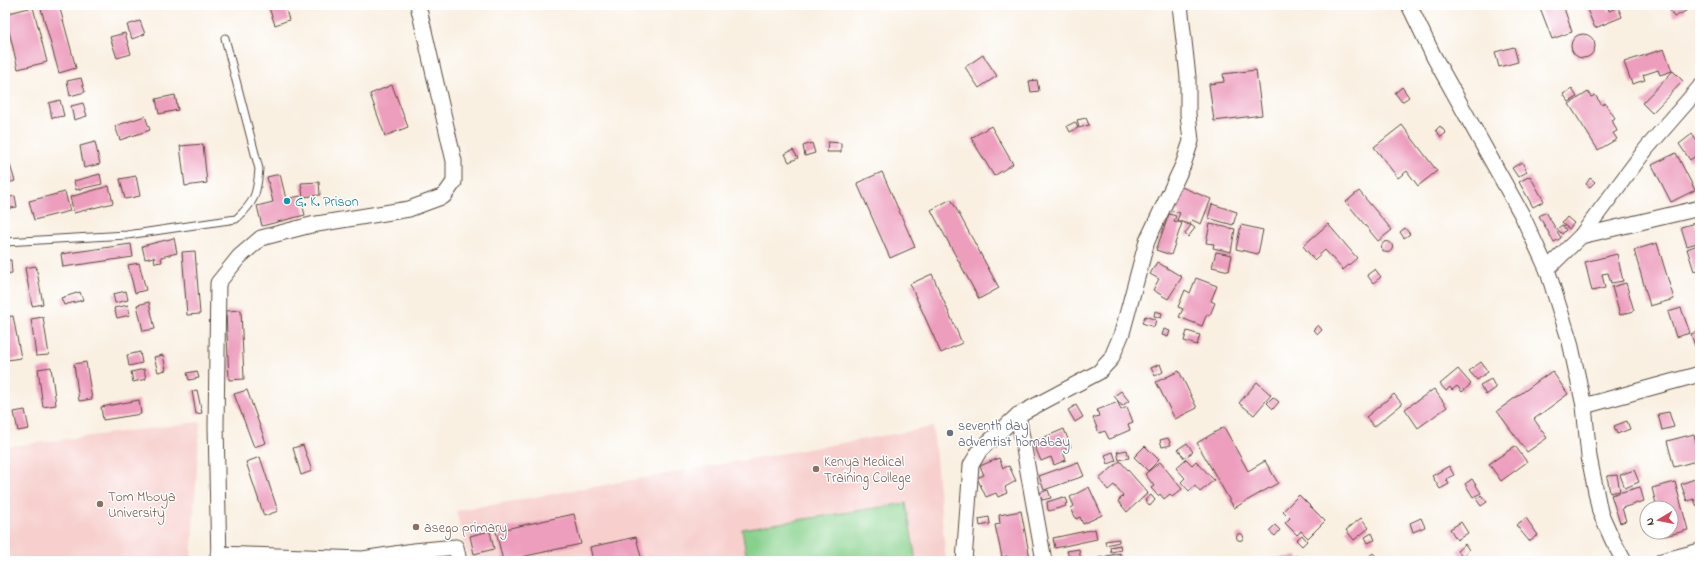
<svg xmlns="http://www.w3.org/2000/svg" width="1705" height="566" viewBox="0 0 1705 566" font-family="'Indie Flower',sans-serif">
	<style>
		.built { fill: #f7d0ce }
		.pitch { fill: #88d18d; stroke: #627e56 }
		.building { fill: #ed9ebd }
		.lines { fill: none; stroke-linecap: round; stroke-linejoin: round }
		.service-casing { stroke: #58483b; stroke-width: 9 }
		.minor-casing { stroke: #58483b; stroke-width: 17 }
		.service { stroke: #fff; stroke-width: 7 }
		.minor { stroke: #fff; stroke-width: 15 }
		.culture-dot { fill: #0f9aa8; stroke: #fff; stroke-width: 1.5 }
		.worship-dot { fill: #6b7280; stroke: #fff; stroke-width: 1.5 }
		.education-dot { fill: #8d6e63; stroke: #fff; stroke-width: 1.5 }
		.labels { text-anchor: middle; stroke-width: 3; stroke-linejoin: round; paint-order: stroke }
		.culture-label { font-size: 14px; fill: #0d838f; stroke: #fff; text-anchor: start }
		.worship-label { font-size: 14px; fill: #5b616d; stroke: #fff; text-anchor: start }
		.education-label { font-size: 14px; fill: #785e54; stroke: #fff; text-anchor: start }
	</style>
	<rect width="100%" height="100%" fill="#fff"/>
	<filter id="ink" filterUnits="userSpaceOnUse"><feTurbulence type="fractalNoise" baseFrequency=".025" numOctaves="2"/><feDisplacementMap in="SourceGraphic" scale="8" xChannelSelector="R" yChannelSelector="G"/><feConvolveMatrix kernelMatrix="1 2 1 2 8 2 1 2 1" color-interpolation-filters="sRGB"/></filter>
	<filter id="wash" filterUnits="userSpaceOnUse"><feTurbulence type="fractalNoise" baseFrequency=".012" numOctaves="4" result="noise"/><feDisplacementMap in="SourceGraphic" scale="16" xChannelSelector="R" yChannelSelector="G"/><feGaussianBlur stdDeviation="0.9" result="paint"/><feColorMatrix in="noise" values="0 0 0 0 0 0 0 0 0 0 0 0 0 0 0 0 0 1.4 0 .05"/><feComposite in="paint" operator="in"/></filter>
	<g filter="url(#wash)">
		<rect width="100%" height="100%" fill="#f9f0e2"/>
		<g class="built">
			<polygon points="200,422 191,561 5,561 5,447"/>
			<polygon points="933,427 946,561 469,561 456,511"/>
		</g>
		<polygon class="pitch" points="906,503 916,561 747,561 742,529"/>
		<g id="blocks">
			<g class="building">
				<polygon points="40,5 59,5 76,68 59,73"/>
				<polygon points="268,5 291,5 292,8 286,10 289,20 275,25"/>
				<polygon points="1539,5 1563,5 1572,32 1552,39"/>
				<polygon points="1585,5 1607,5 1609,11 1618,7 1622,17 1595,28"/>
				<polygon points="1681,5 1683,5 1686,11 1674,17 1670,10"/>
				<polygon points="33,7 47,62 18,69 5,14"/>
				<polygon points="140,21 145,34 132,39 127,25"/>
				<polygon points="125,33 131,54 117,58 110,37"/>
				<circle cx="1583" cy="46" r="12"/>
				<polygon points="1514,47 1518,62 1499,67 1495,52"/>
				<polygon points="1664,49 1672,71 1660,75 1658,70 1643,75 1645,80 1632,84 1624,62"/>
				<polygon points="983,55 997,76 979,88 965,67"/>
				<polygon points="1256,70 1262,115 1214,121 1209,84 1224,82 1223,74"/>
				<polygon points="1673,71 1683,81 1652,113 1642,103"/>
				<polygon points="81,78 85,92 70,96 67,81"/>
				<polygon points="1037,80 1039,91 1031,92 1029,81"/>
				<polygon points="392,85 408,127 385,136 370,94"/>
				<polygon points="1402,87 1409,97 1402,102 1395,93"/>
				<polygon points="1572,89 1577,97 1569,102 1563,94"/>
				<polygon points="1588,92 1591,97 1595,95 1602,105 1605,103 1615,118 1612,120 1617,131 1613,133 1617,139 1598,150 1569,104"/>
				<polygon points="175,95 178,110 159,114 156,99"/>
				<polygon points="60,100 64,116 52,118 49,103"/>
				<polygon points="83,103 87,116 74,120 71,106"/>
				<polygon points="145,116 150,130 120,140 115,126"/>
				<polygon points="1086,118 1089,125 1079,128 1077,120"/>
				<polygon points="1075,122 1078,128 1070,132 1067,126"/>
				<polygon points="1402,125 1437,171 1418,186 1407,171 1398,178 1374,147"/>
				<polygon points="991,126 1013,164 994,176 971,138"/>
				<polygon points="1440,126 1446,133 1441,137 1436,130"/>
				<polygon points="1692,134 1700,146 1700,153 1690,160 1679,144"/>
				<polygon points="95,142 100,164 84,168 80,146"/>
				<polygon points="828,142 841,143 841,152 827,152"/>
				<polygon points="812,143 815,153 805,156 803,146"/>
				<polygon points="203,144 207,183 185,186 180,146"/>
				<polygon points="793,150 798,158 789,162 785,154"/>
				<polygon points="6,152 15,181 5,184 5,153"/>
				<polygon points="1676,153 1695,190 1671,202 1652,165"/>
				<polygon points="1522,162 1527,172 1518,177 1512,168"/>
				<polygon points="882,172 915,247 890,258 857,183"/>
				<polygon points="100,174 102,184 76,190 74,181"/>
				<polygon points="280,174 286,199 300,196 305,215 262,226 257,206 273,202 267,177"/>
				<polygon points="136,176 140,196 125,199 120,179"/>
				<polygon points="1530,176 1544,201 1533,207 1519,182"/>
				<polygon points="1590,178 1595,182 1590,187 1586,184"/>
				<polygon points="319,182 320,195 303,197 301,183"/>
				<polygon points="109,186 113,203 74,213 70,197"/>
				<polygon points="1179,186 1211,199 1201,224 1192,220 1190,225 1177,220 1180,213 1170,210"/>
				<polygon points="1359,191 1392,230 1378,241 1346,202"/>
				<polygon points="65,192 70,211 34,220 29,201"/>
				<polygon points="15,196 17,207 5,209 5,198"/>
				<polygon points="951,199 999,288 979,299 931,210"/>
				<polygon points="1212,204 1237,212 1233,225 1208,218"/>
				<polygon points="1546,212 1561,238 1554,242 1539,216"/>
				<polygon points="1169,214 1176,216 1174,221 1182,223 1171,255 1156,250"/>
				<polygon points="1567,217 1574,223 1569,229 1562,223"/>
				<polygon points="1695,223 1700,242 1687,246 1681,227"/>
				<polygon points="1210,224 1235,229 1231,252 1213,248 1214,244 1206,243"/>
				<polygon points="1328,224 1357,258 1343,270 1325,250 1314,260 1303,246"/>
				<polygon points="1191,225 1195,228 1188,237 1185,234"/>
				<polygon points="1241,225 1263,230 1258,254 1236,249"/>
				<polygon points="1562,225 1566,230 1562,234 1557,229"/>
				<polygon points="1405,228 1410,234 1404,238 1400,232"/>
				<polygon points="174,238 177,253 161,257 162,262 155,263 154,257 145,259 142,246"/>
				<circle cx="1387" cy="247" r="5.5"/>
				<polygon points="1657,243 1674,299 1650,306 1634,250"/>
				<polygon points="131,244 133,257 63,267 61,254"/>
				<polygon points="1700,244 1700,269 1694,271 1687,249"/>
				<polygon points="195,251 200,314 187,315 182,252"/>
				<polygon points="1216,252 1232,255 1229,271 1212,267"/>
				<polygon points="1617,254 1623,281 1611,283 1608,273 1602,274 1605,288 1592,291 1585,262"/>
				<polygon points="5,260 11,260 12,273 5,274"/>
				<polygon points="1157,262 1182,277 1168,299 1153,290 1159,279 1150,274"/>
				<polygon points="139,263 146,290 135,293 128,265"/>
				<polygon points="36,266 43,304 32,306 25,268"/>
				<polygon points="1375,269 1381,277 1373,283 1367,275"/>
				<polygon points="932,274 962,343 941,353 910,284"/>
				<polygon points="1196,278 1217,286 1211,301 1215,303 1210,315 1207,314 1202,326 1179,317 1183,309 1178,307 1185,290 1190,293"/>
				<polygon points="1626,283 1634,311 1620,315 1612,287"/>
				<polygon points="126,291 128,300 115,303 113,294"/>
				<polygon points="80,292 83,300 64,305 61,298"/>
				<polygon points="149,302 155,329 143,331 137,305"/>
				<polygon points="128,305 130,315 117,318 114,308"/>
				<polygon points="1681,308 1690,333 1676,337 1668,312"/>
				<polygon points="241,310 244,379 229,380 226,311"/>
				<polygon points="1155,311 1162,313 1161,318 1154,316"/>
				<polygon points="13,316 21,358 7,360 5,350 5,317"/>
				<polygon points="1145,316 1156,320 1154,327 1142,323"/>
				<polygon points="43,317 49,355 36,356 31,319"/>
				<polygon points="1318,325 1322,330 1318,334 1313,330"/>
				<polygon points="1164,329 1170,331 1168,337 1162,335"/>
				<polygon points="1187,331 1200,335 1197,345 1184,341"/>
				<polygon points="1700,331 1700,361 1691,334"/>
				<polygon points="140,352 142,363 129,366 127,355"/>
				<polygon points="163,355 166,370 158,372 154,357"/>
				<polygon points="86,362 92,399 79,401 74,364"/>
				<polygon points="1481,362 1488,372 1477,380 1469,371"/>
				<polygon points="1160,364 1163,372 1155,376 1151,368"/>
				<polygon points="51,367 56,405 43,407 38,369"/>
				<polygon points="144,369 146,379 133,382 131,372"/>
				<polygon points="1458,369 1471,384 1462,392 1457,386 1452,390 1450,387 1446,391 1440,384"/>
				<polygon points="197,371 199,378 189,380 187,373"/>
				<polygon points="1179,371 1197,408 1175,419 1156,382"/>
				<polygon points="1552,371 1568,394 1534,419 1547,438 1527,452 1497,411"/>
				<polygon points="1491,379 1496,388 1486,395 1480,385"/>
				<polygon points="1257,382 1271,395 1254,415 1239,403"/>
				<polygon points="1434,389 1447,407 1418,428 1405,409"/>
				<polygon points="197,390 202,413 196,414 192,391"/>
				<polygon points="247,390 266,443 254,447 234,394"/>
				<polygon points="1121,391 1129,401 1122,406 1114,396"/>
				<polygon points="1394,394 1402,404 1374,427 1366,417"/>
				<polygon points="1273,397 1279,402 1273,409 1267,403"/>
				<polygon points="139,400 141,414 103,420 101,407"/>
				<polygon points="1118,402 1121,410 1127,407 1133,422 1128,424 1130,430 1109,439 1105,431 1099,433 1093,418 1099,416 1097,410"/>
				<polygon points="1076,405 1083,417 1075,422 1068,410"/>
				<polygon points="25,410 29,429 18,431 14,412"/>
				<polygon points="1669,412 1674,427 1662,430 1658,414"/>
				<polygon points="1627,421 1630,429 1617,434 1614,426"/>
				<polygon points="1224,427 1248,471 1265,461 1278,483 1234,508 1197,443"/>
				<polygon points="1064,429 1071,447 1062,450 1066,460 1054,465 1051,457 1041,461 1033,442"/>
				<polygon points="1694,434 1700,460 1674,467 1667,441"/>
				<polygon points="1168,438 1171,445 1162,447 1160,440"/>
				<polygon points="1187,443 1193,452 1184,458 1178,449"/>
				<polygon points="303,445 312,471 301,475 293,448"/>
				<polygon points="1145,446 1159,460 1148,471 1134,457"/>
				<polygon points="1515,446 1527,462 1501,481 1489,464"/>
				<polygon points="1127,450 1129,458 1119,460 1117,452"/>
				<polygon points="1113,452 1116,461 1108,464 1105,455"/>
				<polygon points="260,457 278,511 264,516 246,462"/>
				<polygon points="999,458 1003,468 1009,466 1016,481 1005,487 1007,493 998,497 996,493 986,497 977,478 984,475 980,466"/>
				<polygon points="1186,459 1192,465 1196,461 1214,480 1200,492 1195,486 1189,491 1181,482 1185,478 1176,468"/>
				<polygon points="1120,461 1148,493 1127,512 1118,501 1123,496 1114,485 1108,490 1099,479"/>
				<polygon points="1078,462 1084,476 1044,490 1039,476"/>
				<polygon points="1160,462 1182,489 1172,497 1170,494 1164,499 1160,494 1158,496 1151,488 1154,486 1145,474"/>
				<polygon points="1449,466 1454,475 1446,479 1449,484 1440,489 1432,476"/>
				<polygon points="1634,470 1639,482 1625,488 1620,475"/>
				<polygon points="1617,475 1620,491 1610,493 1607,476"/>
				<polygon points="1700,477 1700,506 1697,507 1694,499 1687,501 1681,484"/>
				<polygon points="1472,479 1481,493 1473,497 1465,484"/>
				<polygon points="1675,482 1688,530 1665,536 1664,532 1671,532 1671,508 1657,508 1652,488"/>
				<polygon points="1089,487 1102,515 1083,524 1080,517 1076,519 1071,508 1074,506 1070,497"/>
				<polygon points="1640,487 1644,501 1622,508 1626,521 1620,523 1611,495"/>
				<polygon points="1048,490 1051,498 1042,500 1039,493"/>
				<polygon points="1151,495 1155,500 1150,506 1145,500"/>
				<polygon points="1299,495 1325,521 1308,538 1301,531 1297,535 1285,523 1290,518 1283,511"/>
				<polygon points="1481,495 1487,502 1481,506 1476,499"/>
				<polygon points="1063,497 1064,499 1066,498 1068,503 1065,504 1066,506 1049,511 1048,510 1047,502"/>
				<polygon points="1021,511 1030,558 1008,561 1007,556 1002,557 995,525 1000,524 999,515"/>
				<polygon points="574,514 581,544 503,561 496,531"/>
				<polygon points="989,517 990,524 980,526 979,519"/>
				<polygon points="1361,518 1369,528 1354,540 1346,530"/>
				<polygon points="1421,518 1425,527 1413,532 1410,523"/>
				<polygon points="1526,518 1538,535 1529,541 1516,525"/>
				<polygon points="1461,522 1468,533 1457,540 1450,529"/>
				<polygon points="1275,525 1280,530 1275,536 1269,531"/>
				<polygon points="1095,529 1097,539 1055,548 1053,538"/>
				<polygon points="490,531 494,549 474,554 470,536"/>
				<polygon points="1372,533 1375,540 1368,543 1365,537"/>
				<circle cx="1240" cy="537" r="3.5"/>
				<polygon points="1302,535 1307,541 1302,546 1296,540"/>
				<polygon points="636,537 642,561 593,561 590,547"/>
				<polygon points="1119,539 1119,542 1106,545 1105,541"/>
				<polygon points="1465,544 1469,550 1462,556 1457,551"/>
				<polygon points="1120,545 1121,550 1111,552 1110,547"/>
				<polygon points="1079,549 1081,561 1070,561 1067,551"/>
				<polygon points="1120,553 1121,561 1098,561 1098,558"/>
				<polygon points="1373,553 1380,561 1363,561"/>
				<polygon points="1297,556 1298,561 1272,561 1272,559"/>
			</g>
		</g>
	</g>
	<g filter="url(#ink)">
		<use href="#blocks" fill-opacity="0" stroke="#58483b" stroke-width="1"/>
		<g class="lines">
			<defs>
				<path id="service" d="M5,242L127,235L236,219C255,202 257,194 259,169L225,38"/>
				<g id="minor">
					<polyline points="1409,5 1434,57 1522,215 1547,269 1570,342 1584,406 1589,457 1600,512 1613,541 1624,561"/>
					<polyline points="1581,236 1700,208"/>
					<polyline points="1547,269 1581,236 1646,149 1700,87"/>
					<polyline points="1584,406 1700,374"/>
					<polyline points="1018,415 1044,561"/>
					<polyline points="218,554 363,559 414,551 456,547 459,561"/>
					<polyline points="219,561 216,426 218,283 239,257 261,238 311,225 409,209 444,196 454,182 454,161 418,5"/>
					<polyline points="964,561 971,465 980,450 1018,415 1099,372 1111,359 1122,333 1147,241 1183,165 1191,141 1188,114 1188,77 1180,5"/>
					<polyline points="1662,561 1700,551"/>
				</g>
			</defs>
			<use href="#service" class="service-casing"/>
			<use href="#minor" class="minor-casing"/>
			<use href="#service" class="service"/>
			<use href="#minor" class="minor"/>
		</g>
	</g>
	<circle class="culture-dot" cx="287" cy="201" r="4"/>
	<circle class="worship-dot" cx="950" cy="433" r="4"/>
	<g class="education-dot">
		<circle cx="816" cy="469" r="4"/>
		<circle cx="100" cy="504" r="4"/>
		<circle cx="416" cy="527" r="4"/>
	</g>
	<g class="labels">
		<g class="culture-label">
			<text x="295" y="206">G. K. Prison</text>
		</g>
		<g class="worship-label">
			<text x="958" y="430">seventh day<tspan x="958" dy="16">adventist homabay</tspan></text>
		</g>
		<g class="education-label">
			<text x="824" y="466">Kenya Medical<tspan x="824" dy="16">Training College</tspan></text>
			<text x="108" y="501">Tom Mboya<tspan x="108" dy="16">University</tspan></text>
			<text x="424" y="532">asego primary</text>
		</g>
	</g>
	<rect width="1705" height="566" fill="none" stroke="#fff" stroke-width="20"/>
	<g transform="translate(1659 520) rotate(260)"><circle r="19" fill="#ffffff" stroke="#b1aaa5"/>
	<path d="M0-3L7 15L0 10L-7 15Z" fill="#d1495b"/>
	<text y="-6" font-size="11" font-weight="bold" text-anchor="middle" fill="#3b2a1e">N</text>
	</g>
</svg>
